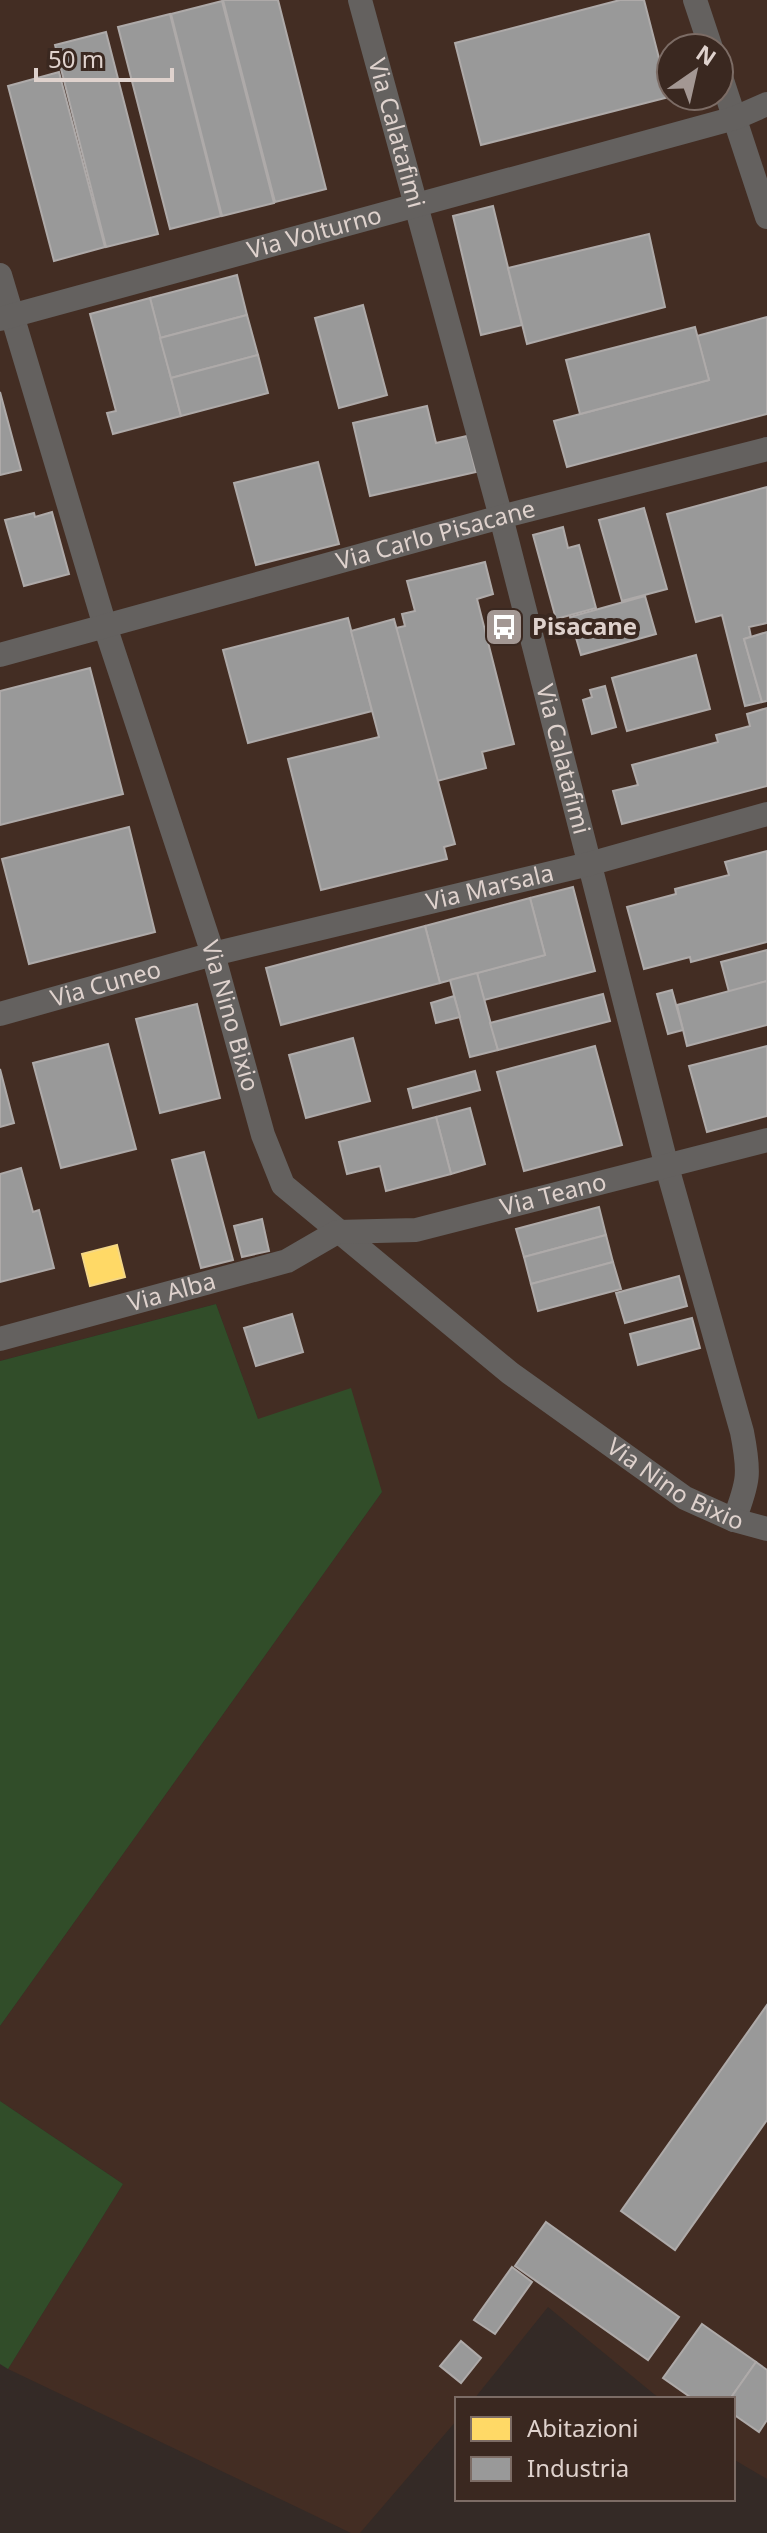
<svg xmlns="http://www.w3.org/2000/svg" width="767" height="2533" viewBox="0 0 767 2533" font-family="'Noto Sans',sans-serif">
	<style>
		.built { fill: #432d23; fill-rule: evenodd }
		.green { fill: #314d29 }
		.homes { fill: #ffd966; stroke: #f5d785; stroke-width: 2 }
		.industry { fill: #999; stroke: #aeaaa9; stroke-width: 2 }
		.lines { fill: none; stroke-linecap: round; stroke-linejoin: round }
		.minor { stroke: #64615f; stroke-width: 24 }
		.labels { text-anchor: middle; stroke-width: 8; stroke-linejoin: round; paint-order: stroke }
		.street-label { font-size: 24px; fill: #dfd2cd; stroke: #3a2820 }
		.poi-label { font-size: 24px; font-weight: bold; fill: #dfd2cd; stroke: #3a2820; text-anchor: start }
	</style>
	<rect width="100%" height="100%" fill="#342a26"/>
	<path class="built" d="M0,0H767V2479L733,2459V2399H660L548,2307L474,2399H457V2420L360,2533H351L8,2369L123,2184L0,2101V2026L382,1492L258,1419L216,1304L0,1361ZM671,48H719V96H671Z"/>
	<g class="green">
		<polygon points="216,1304 258,1419 351,1388 382,1492 0,2026 0,1361"/>
		<polygon points="0,2101 123,2184 8,2369 0,2364"/>
	</g>
	<polygon class="homes" points="117,1245 125,1277 90,1286 82,1254"/>
	<g class="industry">
		<polygon points="223,0 278,0 326,189 275,202"/>
		<polygon points="620,0 644,0 669,97 481,145 455,43"/>
		<polygon points="222,1 274,203 222,216 171,14"/>
		<polygon points="170,14 221,216 170,229 118,27"/>
		<polygon points="106,32 158,234 106,247 55,45"/>
		<polygon points="59,72 105,247 54,261 8,86"/>
		<polygon points="493,206 522,325 481,335 453,216"/>
		<polygon points="649,234 665,307 527,344 508,268"/>
		<polygon points="237,275 247,315 160,338 150,298"/>
		<polygon points="150,298 181,416 113,434 107,413 116,411 90,314"/>
		<polygon points="363,305 387,395 339,408 315,318"/>
		<polygon points="247,315 258,355 171,378 160,338"/>
		<polygon points="767,317 767,414 567,467 554,421 709,380 697,336"/>
		<polygon points="695,327 709,380 580,414 566,360"/>
		<polygon points="258,355 268,393 181,416 171,378"/>
		<polygon points="0,392 21,470 0,475"/>
		<polygon points="427,406 436,443 467,436 476,472 370,496 353,423"/>
		<polygon points="318,462 339,544 256,565 234,483"/>
		<polygon points="767,487 767,623 749,627 751,637 744,639 762,702 745,706 722,615 696,622 667,514"/>
		<polygon points="644,508 667,589 622,601 599,520"/>
		<polygon points="52,512 69,574 24,586 5,520 34,513 35,517"/>
		<polygon points="563,527 568,548 579,545 596,608 556,619 533,535"/>
		<polygon points="485,562 493,594 477,599 514,744 482,752 486,768 437,781 396,628 405,626 402,614 415,611 407,581"/>
		<polygon points="645,596 656,634 581,655 570,617"/>
		<polygon points="348,618 372,711 248,743 223,650"/>
		<polygon points="394,619 455,844 444,847 447,859 321,890 288,759 379,737 351,631"/>
		<polygon points="767,632 767,701 762,702 744,639"/>
		<polygon points="696,655 710,709 627,731 612,678"/>
		<polygon points="90,668 123,794 0,825 0,691"/>
		<polygon points="605,686 616,727 592,734 583,700 592,697 590,690"/>
		<polygon points="767,708 767,786 622,824 613,791 638,785 632,765 718,742 716,735 750,726 747,714"/>
		<polygon points="129,827 155,932 29,964 2,859"/>
		<polygon points="767,851 767,942 691,962 690,957 644,969 627,907 676,894 675,889 729,875 725,862"/>
		<polygon points="573,887 595,971 484,1000 477,973 545,955 530,898"/>
		<polygon points="530,898 545,955 440,983 425,926"/>
		<polygon points="425,926 440,983 281,1025 266,968"/>
		<polygon points="767,950 767,981 729,992 721,962"/>
		<polygon points="477,973 498,1050 470,1057 450,980"/>
		<polygon points="767,981 767,1025 687,1046 677,1005"/>
		<polygon points="672,990 683,1030 668,1034 657,994"/>
		<polygon points="603,994 610,1021 498,1050 490,1023"/>
		<polygon points="454,996 460,1017 436,1023 431,1003"/>
		<polygon points="197,1004 220,1098 160,1113 136,1019"/>
		<polygon points="353,1038 370,1101 306,1118 289,1055"/>
		<polygon points="108,1044 136,1149 61,1168 33,1063"/>
		<polygon points="595,1046 622,1145 524,1171 497,1072"/>
		<polygon points="767,1046 767,1116 707,1132 689,1066"/>
		<polygon points="0,1069 14,1123 0,1127"/>
		<polygon points="475,1071 480,1090 413,1108 408,1089"/>
		<polygon points="470,1108 485,1164 451,1174 436,1117"/>
		<polygon points="436,1117 451,1174 386,1191 380,1166 347,1174 339,1142"/>
		<polygon points="204,1152 233,1260 201,1268 172,1160"/>
		<polygon points="21,1168 33,1212 39,1210 54,1268 0,1282 0,1174"/>
		<polygon points="599,1207 606,1235 524,1257 516,1229"/>
		<polygon points="262,1219 269,1251 242,1257 234,1226"/>
		<polygon points="606,1235 613,1262 531,1284 524,1257"/>
		<polygon points="613,1262 621,1289 538,1311 531,1284"/>
		<polygon points="679,1276 687,1306 625,1323 616,1293"/>
		<polygon points="292,1314 303,1352 256,1366 244,1328"/>
		<polygon points="692,1318 700,1348 638,1365 630,1334"/>
		<polygon points="767,2005 767,2120 675,2250 621,2211"/>
		<polygon points="546,2222 679,2317 648,2360 515,2266"/>
		<polygon points="512,2267 532,2282 495,2334 474,2320"/>
		<polygon points="702,2324 756,2362 730,2399 693,2399 663,2378"/>
		<polygon points="461,2341 481,2358 461,2383 440,2366"/>
		<polygon points="756,2362 767,2370 767,2420 759,2432 733,2414 733,2399 730,2399"/>
	</g>
	<g class="lines">
		<g class="minor">
			<path id="s1" d="M360,0L501,517L667,1167L742,1432C750,1473 749,1481 734,1520"/>
			<polyline points="695,0 711,48"/>
			<polyline points="719,71 767,217"/>
			<path id="s2" d="M0,275L105,626L213,954L263,1135L283,1185L510,1373L685,1498L734,1520L767,1529"/>
			<path id="s3" d="M0,319L735,118L767,104"/>
			<path id="s4" d="M0,655L501,517L767,449"/>
			<path id="s5" d="M0,1014L213,954L589,864L767,814"/>
			<path id="s6" d="M0,1339L287,1261L337,1232L416,1230L767,1140"/>
		</g>
	</g>
	<defs>
		<symbol id="bus-square" viewBox="-11 -11 22 22"><rect x="-9" y="-9" width="18" height="18" rx="4" fill="#a39793" stroke="#3a2820"/><path d="M-5-6H5V4H4V6H2V4H-2V6H-4V4H-5ZM-3.5-4V0h7V-4ZM-3.5 1.2v1.5H-2V1.2ZM2 1.2v1.5H3.5V1.2Z" fill="#fff"/></symbol>
	</defs>
	<g fill-rule="evenodd">
		<use href="#bus-square" x="482" y="605" width="44" height="44"/>
	</g>
	<g class="labels">
		<g class="street-label">
			<text dy="8" stroke="none"><textPath href="#s1" startOffset="138">Via Calatafimi</textPath></text>
			<text dy="8" stroke="none"><textPath href="#s3" startOffset="326">Via Volturno</textPath></text>
			<text dy="8" stroke="none"><textPath href="#s4" startOffset="452">Via Carlo Pisacane</textPath></text>
			<text dy="8" stroke="none"><textPath href="#s1" startOffset="786">Via Calatafimi</textPath></text>
			<text dy="8" stroke="none"><textPath href="#s5" startOffset="506">Via Marsala</textPath></text>
			<text dy="8" stroke="none"><textPath href="#s5" startOffset="110">Via Cuneo</textPath></text>
			<text dy="8" stroke="none"><textPath href="#s2" startOffset="776">Via Nino Bixio</textPath></text>
			<text dy="8" stroke="none"><textPath href="#s6" startOffset="576">Via Teano</textPath></text>
			<text dy="8" stroke="none"><textPath href="#s6" startOffset="178">Via Alba</textPath></text>
			<text dy="8" stroke="none"><textPath href="#s2" startOffset="1448">Via Nino Bixio</textPath></text>
		</g>
		<g class="poi-label">
			<text x="532" y="635">Pisacane</text>
		</g>
	</g>
	<rect x="455" y="2397" width="280" height="104" fill="#3a2820" stroke="#7c6c65" stroke-width="2"/>
	<rect x="471" y="2417" width="40" height="24" fill="#ffd966" stroke="#7c6c65" stroke-width="2"/>
	<text x="527" y="2437" font-size="24" fill="#dfd2cd">Abitazioni</text>
	<rect x="471" y="2457" width="40" height="24" fill="#999999" stroke="#7c6c65" stroke-width="2"/>
	<text x="527" y="2477" font-size="24" fill="#dfd2cd">Industria</text>
	<g transform="translate(695 72) rotate(34)"><circle r="38" fill="#3a2820" stroke="#7c6c65" stroke-width="2"/>
	<path d="M0-6L14 30L0 20L-14 30Z" fill="#a39793"/>
	<text y="-12" font-size="22" font-weight="bold" text-anchor="middle" fill="#dfd2cd">N</text>
	</g>
	<path d="M36 68v12h136v-12" fill="none" stroke="#dfd2cd" stroke-width="4"/>
	<text x="48" y="68" font-size="24" fill="#dfd2cd" stroke="#3a2820" stroke-width="6" paint-order="stroke">50 m</text>
</svg>
